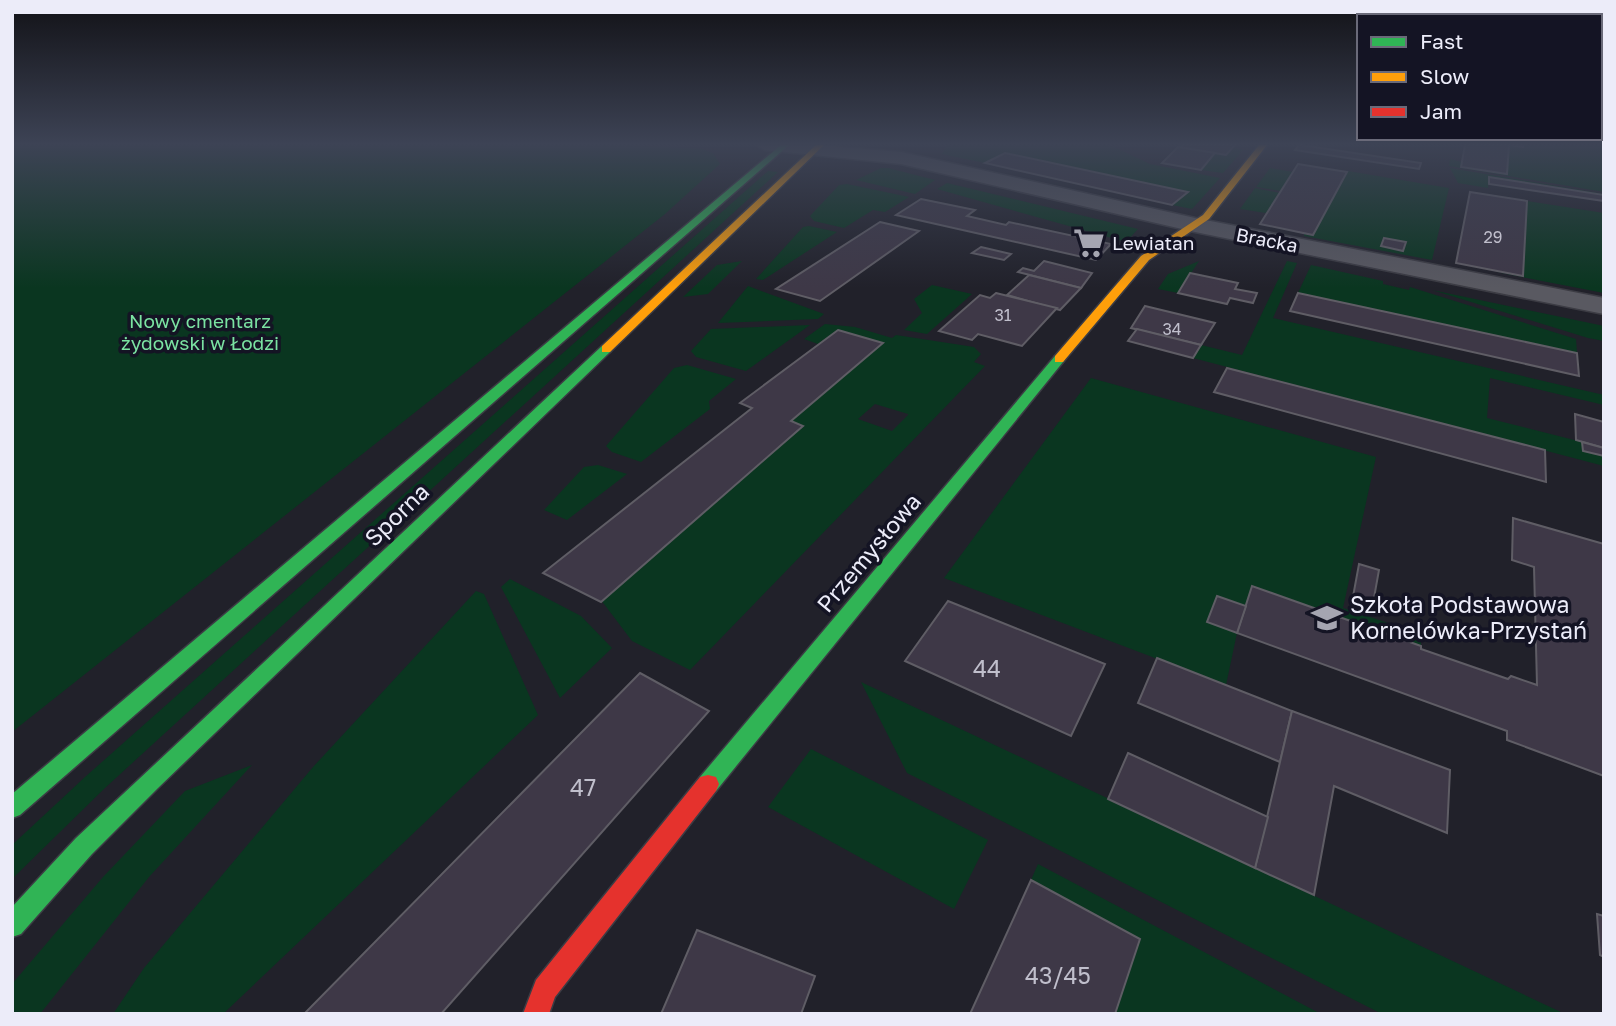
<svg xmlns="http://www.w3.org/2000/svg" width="1616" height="1026" viewBox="0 0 1616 1026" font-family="'Golos Text',sans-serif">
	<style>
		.green { fill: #0a3620; fill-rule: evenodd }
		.building { fill: #3e3847; stroke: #5f5d65; stroke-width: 2 }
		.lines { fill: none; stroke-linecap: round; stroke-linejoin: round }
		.street-casing { stroke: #3c3c44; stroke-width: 3 }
		.fast-casing { stroke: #3c3c44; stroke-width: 3 }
		.slow-casing { stroke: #3c3c44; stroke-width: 3 }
		.jam-casing { stroke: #3c3c44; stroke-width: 3 }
		.street { fill: #595961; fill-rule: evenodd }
		.fast { fill: #30b455; fill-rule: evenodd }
		.slow { fill: #ff9f0a; fill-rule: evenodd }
		.jam { fill: #e5322d; fill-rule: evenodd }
		.labels { text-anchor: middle; stroke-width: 7; stroke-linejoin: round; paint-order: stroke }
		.far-number-label { font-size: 16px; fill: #c0bfcc }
		.far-street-label { font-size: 19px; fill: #ececf9; stroke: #141424 }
		.far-poi-label { font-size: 19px; fill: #ececf9; stroke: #141424; text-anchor: start }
		.far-park-label { font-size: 19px; fill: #7be3a2; stroke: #141424 }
		.street-label { font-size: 23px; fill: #ececf9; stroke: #141424 }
		.poi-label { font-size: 23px; fill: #ececf9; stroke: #141424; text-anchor: start }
		.near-number-label { font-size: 23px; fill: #c0bfcc }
	</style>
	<rect width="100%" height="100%" fill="#21212a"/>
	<g class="green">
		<polygon points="12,145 631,145 702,149 713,153 720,164 665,214 12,732"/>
		<polygon points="947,145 1110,145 1150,164 1220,178 1192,209 1172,205 1187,192 1005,153 985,163 942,154"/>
		<polygon points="1509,145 1604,145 1604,192 1449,166 1450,159 1507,174"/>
		<polygon points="1232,147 1243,150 1223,173 1201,170 1215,153 1226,155"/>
		<polygon points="881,168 888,168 935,180 915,194 856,180"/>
		<polygon points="1270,168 1293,172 1281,191 1256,187"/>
		<polygon points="1450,168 1604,194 1604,195 1489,177 1488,188 1458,183"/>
		<polygon points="768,171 778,172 105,788 12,879 12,845 85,777"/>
		<polygon points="1348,171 1449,188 1432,260 1304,236 1304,233 1313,235"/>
		<polygon points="947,183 1138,229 1126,242 937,189"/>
		<polygon points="847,184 909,197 885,212 873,210 844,228 814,221 810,216 839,185"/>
		<polygon points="1255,188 1280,193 1266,213 1240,209"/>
		<polygon points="1527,201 1604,213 1604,293 1496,272 1523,276"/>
		<polygon points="809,226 837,232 763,280 756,279 803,227"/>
		<polygon points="742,261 708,294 683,297 717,265"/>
		<polygon points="1199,261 1178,293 1158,289 1168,274"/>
		<polygon points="1287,261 1297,263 1273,318 1604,395 1604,405 1490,378 1487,418 1582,442 1583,451 1604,456 1604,466 1193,358 1201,345 1242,355"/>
		<polygon points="1311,265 1383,281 1383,284 1409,290 1410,287 1576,339 1577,353 1298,293"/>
		<polygon points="932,285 972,294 927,334 904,330 922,313 914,299"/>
		<polygon points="748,286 824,314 818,319 718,323"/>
		<polygon points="1432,290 1604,326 1604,341 1588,338"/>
		<path d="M825,324L855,327L892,338L896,335L974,347L981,354L974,362L985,366L690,670L632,641L601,600L803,426L791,421L882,343L838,330L818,344L804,339ZM875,404L908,414V415L892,431L858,419Z"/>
		<polygon points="810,325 746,371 696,357 691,351 711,329"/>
		<polygon points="687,365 736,379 709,401 710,409 641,462 612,452 606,446 674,368"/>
		<polygon points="1091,378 1376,457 1343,608 1421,634 1421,646 1253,586 1246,606 1217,596 1207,621 1237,633 1226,685 944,578"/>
		<polygon points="598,465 627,474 567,520 544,510 584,467"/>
		<polygon points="510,579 581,616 612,648 560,698 501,587"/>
		<polygon points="476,591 484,594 538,715 223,1014 113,1014 144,968 313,767"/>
		<polygon points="861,682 1565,1014 1382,1014 907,773"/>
		<polygon points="811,749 988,840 954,909 768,807"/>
		<polygon points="252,765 149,877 40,1014 12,1014 12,984 103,877 185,791"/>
		<polygon points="1038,864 1321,1014 1115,1014 1140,939 1031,880"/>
	</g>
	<g class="building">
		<polygon points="1180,145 1235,145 1226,155 1178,147"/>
		<polygon points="1299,145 1301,145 1421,163 1419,169 1295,150"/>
		<polygon points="1465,145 1523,145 1523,147 1509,145 1507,174 1461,167"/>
		<polygon points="1178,147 1215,153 1201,170 1162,163"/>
		<polygon points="1005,153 1188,192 1172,205 985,163"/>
		<polygon points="1298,164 1347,172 1313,235 1260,224"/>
		<polygon points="1489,177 1604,195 1604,201 1489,184"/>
		<polygon points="1470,192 1527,201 1523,276 1456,263"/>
		<polygon points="921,199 975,210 967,216 1006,225 1009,222 1111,244 1096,260 896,215"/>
		<polygon points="880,222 919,231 820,301 776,289"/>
		<polygon points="1384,238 1406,242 1403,251 1381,246"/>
		<polygon points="981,247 1011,254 1004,260 972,253"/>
		<polygon points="1044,261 1092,273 1081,288 1018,272 1023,268 1034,271"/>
		<polygon points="1190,273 1238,283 1235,289 1257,293 1253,303 1230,298 1227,304 1178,293"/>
		<polygon points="1029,275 1081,288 1060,310 1007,295"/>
		<polygon points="996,293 1057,308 1022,346 978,334 972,340 939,331 980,295 990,298"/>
		<polygon points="1298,293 1577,353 1579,376 1290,311"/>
		<polygon points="1145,306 1215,323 1201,345 1131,328"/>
		<polygon points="1137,329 1201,345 1193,358 1128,341"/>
		<polygon points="838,330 883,343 791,421 803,426 601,602 543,573 752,408 740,403"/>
		<polygon points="1227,368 1545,450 1546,482 1214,392"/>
		<polygon points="1575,414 1604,422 1604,448 1576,440"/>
		<polygon points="1582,442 1604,448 1604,456 1583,451"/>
		<polygon points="1513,518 1604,544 1604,776 1507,740 1507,731 1237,633 1252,586 1421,646 1421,649 1508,679 1511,676 1537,685 1534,567 1512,560"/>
		<polygon points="1359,564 1379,570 1372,609 1352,602"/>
		<polygon points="1217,596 1246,606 1237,633 1207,622"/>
		<polygon points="948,601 1105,664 1071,736 905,661"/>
		<polygon points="1157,658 1292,711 1280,762 1138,703"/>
		<polygon points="640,673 709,711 441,1014 304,1014"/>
		<polygon points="1292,711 1450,770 1447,833 1334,786 1314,895 1255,868"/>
		<polygon points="1128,753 1268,817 1255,868 1108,799"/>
		<polygon points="1031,880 1140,939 1115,1014 970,1014"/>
		<polygon points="1597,914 1604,916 1604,957 1600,955"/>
		<polygon points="697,930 815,976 801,1014 661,1014"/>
	</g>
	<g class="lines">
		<defs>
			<polygon id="street" points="756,145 818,145 901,152 1195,218 1604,298 1604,314 1195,232 901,164 765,150"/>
			<g id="fast">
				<polygon points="781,145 789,145 20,815 12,818 12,794"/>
				<polygon points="606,345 612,349 610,352 158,788 92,854 21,934 12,937 12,907 76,838 602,346"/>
				<polygon points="1059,355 1065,359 1063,362 716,791 708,793 700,791 697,784 700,777 1055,356"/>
			</g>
			<g id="slow">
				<polygon points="816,145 824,145 610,352 602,352 602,346"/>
				<polygon points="1259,145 1267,145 1209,219 1149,260 1063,362 1055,362 1055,356 1141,256 1203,215"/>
			</g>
			<polygon id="jam" points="708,775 716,777 719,784 716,791 555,997 549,1014 523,1014 536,980 700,777"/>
		</defs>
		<use href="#street" class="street-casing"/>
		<use href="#fast" class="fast-casing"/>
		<use href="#slow" class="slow-casing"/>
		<use href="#jam" class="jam-casing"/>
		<use href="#street" class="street"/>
		<use href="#fast" class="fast"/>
		<use href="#slow" class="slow"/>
		<use href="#jam" class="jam"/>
	</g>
	<linearGradient id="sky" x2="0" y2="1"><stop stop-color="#121217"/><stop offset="0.5" stop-color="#3d4355"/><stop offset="1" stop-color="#3d4355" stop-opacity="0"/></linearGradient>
	<rect width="1616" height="288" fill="url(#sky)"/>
	<defs>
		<symbol id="supermarket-bare" viewBox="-9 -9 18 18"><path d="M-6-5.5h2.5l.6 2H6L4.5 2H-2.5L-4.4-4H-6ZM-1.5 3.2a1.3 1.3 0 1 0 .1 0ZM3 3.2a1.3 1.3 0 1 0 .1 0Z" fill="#a5a5b1" stroke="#141424" stroke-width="2.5" paint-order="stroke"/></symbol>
		<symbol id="school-bare" viewBox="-9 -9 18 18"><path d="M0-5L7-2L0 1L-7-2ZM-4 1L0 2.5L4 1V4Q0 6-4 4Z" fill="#a5a5b1" stroke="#141424" stroke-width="2.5" paint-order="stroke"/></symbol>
	</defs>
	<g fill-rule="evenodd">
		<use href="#supermarket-bare" x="1067" y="221" width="44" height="44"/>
		<use href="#school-bare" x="1305" y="596" width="44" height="44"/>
	</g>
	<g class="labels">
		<g class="far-number-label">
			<text x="1493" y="243">29</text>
			<text x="1003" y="321">31</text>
			<text x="1172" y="335">34</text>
		</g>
		<g class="far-street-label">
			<text transform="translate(1267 240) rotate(11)" y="7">Bracka</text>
		</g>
		<g class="far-poi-label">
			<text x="1112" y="250">Lewiatan</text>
		</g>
		<g class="far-park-label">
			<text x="200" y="328">Nowy cmentarz<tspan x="200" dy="22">żydowski w Łodzi</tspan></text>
		</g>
		<g class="street-label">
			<text transform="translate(397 515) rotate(-44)" y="8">Sporna</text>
			<text transform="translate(869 553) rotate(-50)" y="8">Przemysłowa</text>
		</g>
		<g class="poi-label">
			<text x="1350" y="613">Szkoła Podstawowa<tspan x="1350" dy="26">Kornelówka-Przystań</tspan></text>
		</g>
		<g class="near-number-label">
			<text x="987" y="677">44</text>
			<text x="583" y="796">47</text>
			<text x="1058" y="984">43/45</text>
		</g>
	</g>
	<rect width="1616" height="1026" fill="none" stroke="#ececf9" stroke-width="28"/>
	<rect x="1357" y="14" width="245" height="126" fill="#141424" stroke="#6a6a79" stroke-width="2"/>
	<rect x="1371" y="37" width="35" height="10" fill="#30b455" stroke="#6a6a79" stroke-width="2"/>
	<text x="1420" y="49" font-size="21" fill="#ececf9">Fast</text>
	<rect x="1371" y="72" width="35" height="10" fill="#ff9f0a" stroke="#6a6a79" stroke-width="2"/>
	<text x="1420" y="84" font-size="21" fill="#ececf9">Slow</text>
	<rect x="1371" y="107" width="35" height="10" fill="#e5322d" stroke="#6a6a79" stroke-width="2"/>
	<text x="1420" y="119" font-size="21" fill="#ececf9">Jam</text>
</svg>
